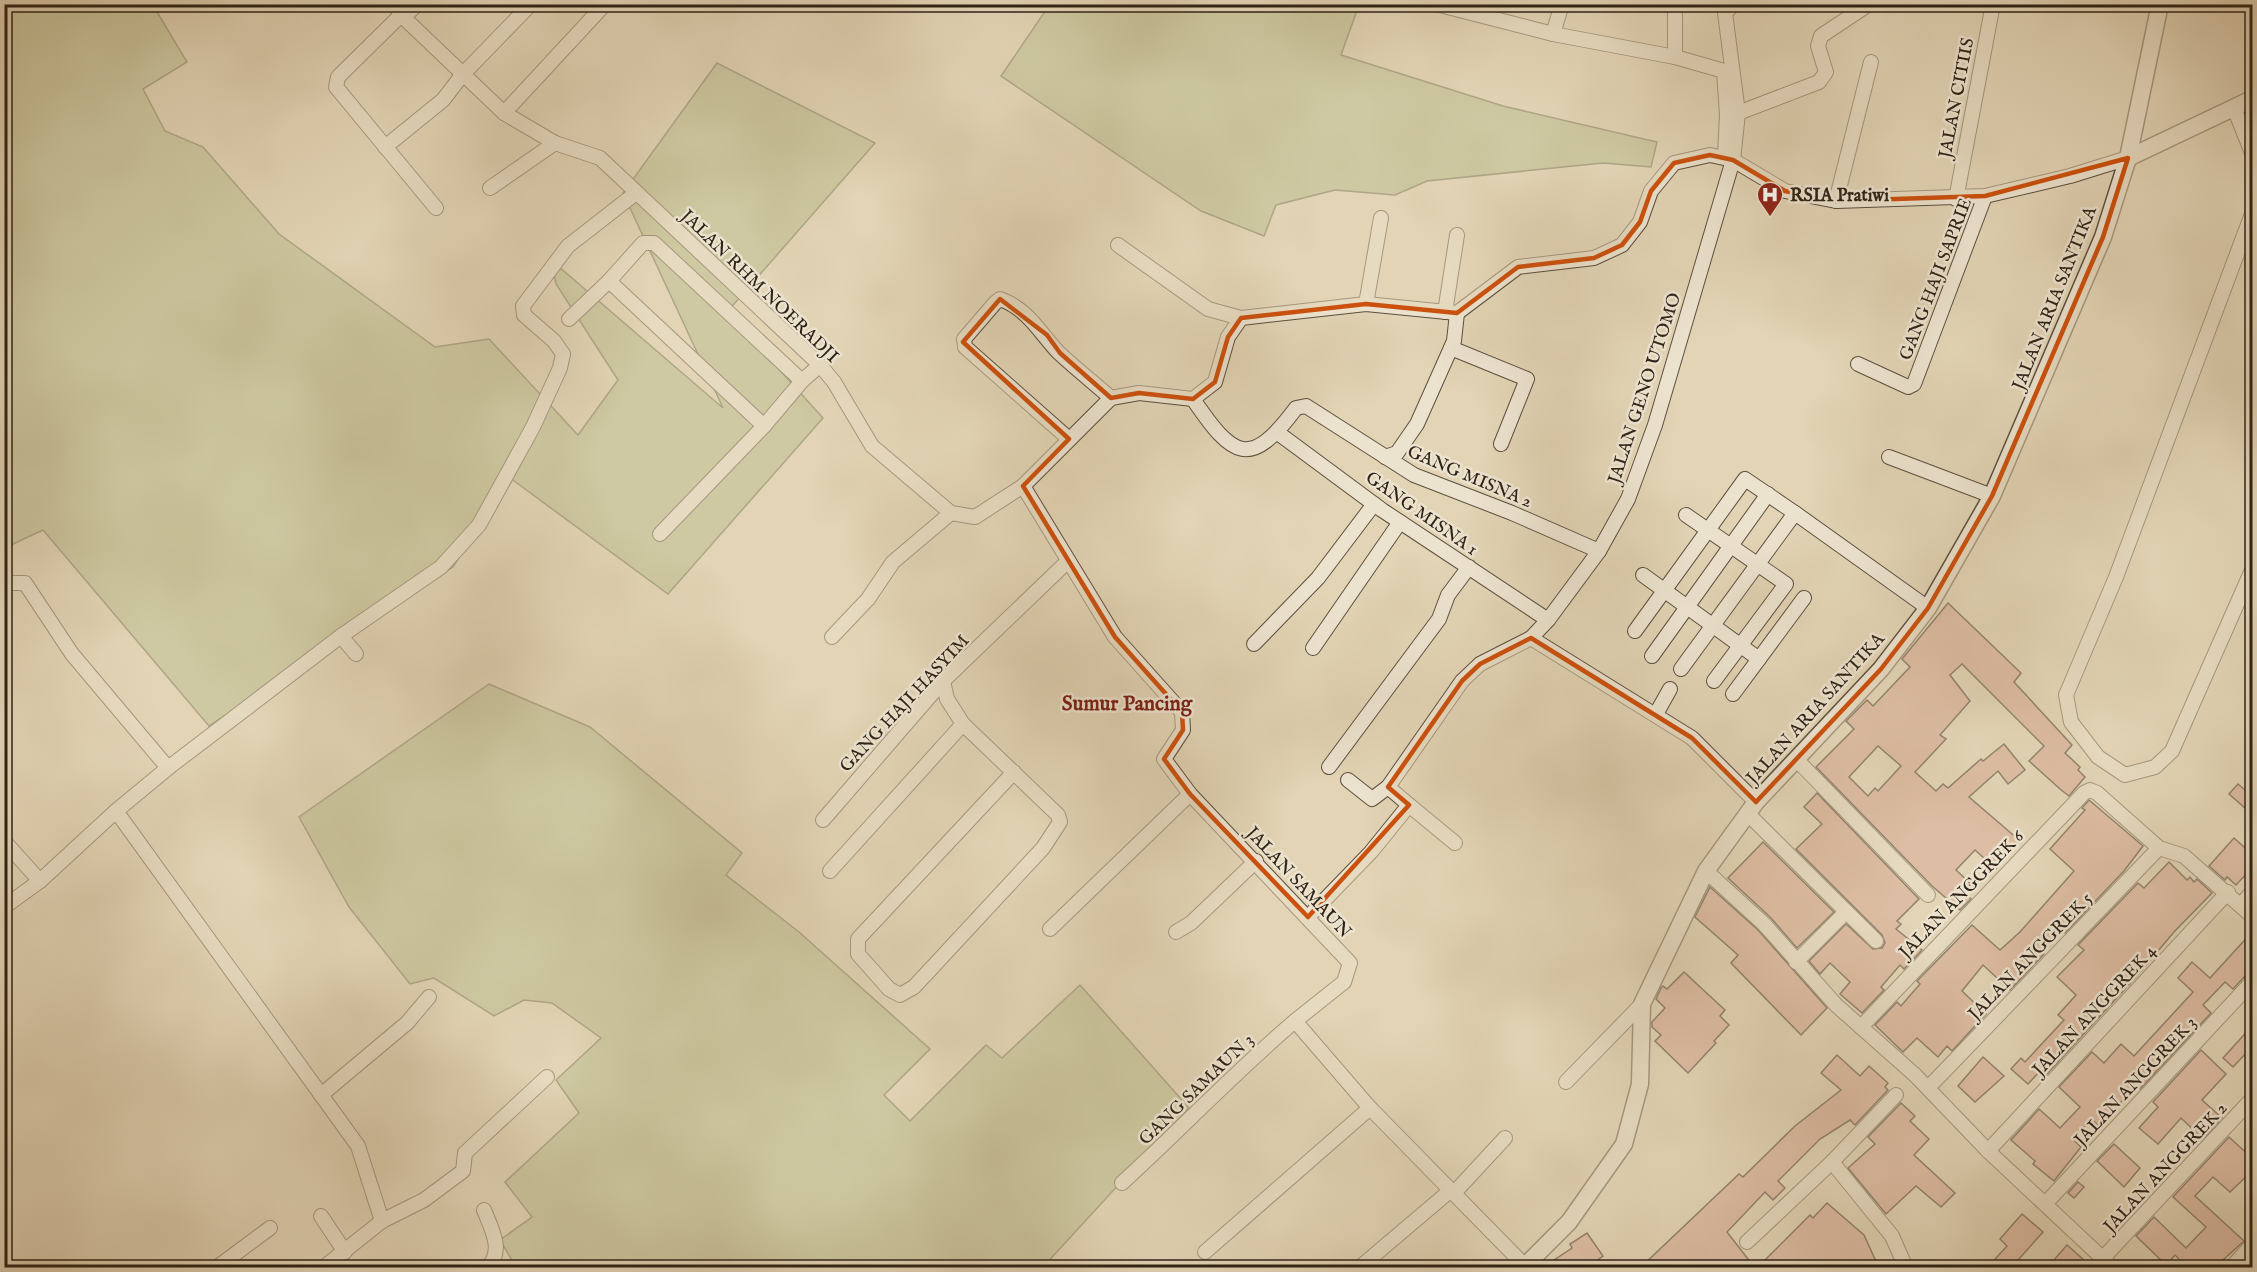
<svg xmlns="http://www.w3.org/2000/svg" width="2257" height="1272" viewBox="0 0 2257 1272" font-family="'IM FELL English',serif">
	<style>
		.green { fill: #b5bc8c; stroke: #727052; stroke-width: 1.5 }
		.building { fill: #d8a28f; stroke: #2f2317; stroke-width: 1.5; fill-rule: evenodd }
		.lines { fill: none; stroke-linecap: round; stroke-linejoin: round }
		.minor-casing { stroke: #5c4f3e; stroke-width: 16 }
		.tertiary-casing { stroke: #5c4f3e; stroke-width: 19 }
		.minor { stroke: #ece3cf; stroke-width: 14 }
		.tertiary { stroke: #ece3cf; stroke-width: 16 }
		.marked { fill: none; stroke: #cc510e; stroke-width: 4.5; stroke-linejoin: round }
		.labels { text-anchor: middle; stroke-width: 5; stroke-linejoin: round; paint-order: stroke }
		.street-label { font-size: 18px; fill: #2f2317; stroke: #ece3cf }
		.poi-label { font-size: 18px; font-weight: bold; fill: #2f2317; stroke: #ece3cf; text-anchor: start }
		.quarter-label { font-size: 21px; font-weight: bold; fill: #7a1f14; stroke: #ece3cf }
	</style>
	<rect width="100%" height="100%" fill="#e2d4b5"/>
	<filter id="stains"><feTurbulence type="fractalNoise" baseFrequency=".00333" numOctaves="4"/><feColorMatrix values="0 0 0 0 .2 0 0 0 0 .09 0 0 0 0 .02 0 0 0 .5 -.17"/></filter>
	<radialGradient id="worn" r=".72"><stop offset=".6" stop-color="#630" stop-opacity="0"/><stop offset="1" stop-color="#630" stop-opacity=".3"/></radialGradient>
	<g class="green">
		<polygon points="1050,4 1359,5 1341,55 1503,106 1657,142 1651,167 1603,163 1427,181 1395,195 1335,190 1276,205 1264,236 1201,211 1001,76"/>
		<polygon points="4,5 153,5 187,62 143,89 165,131 203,147 279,234 435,347 489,339 578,435 618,380 556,284 551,260 723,408 623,193 717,63 875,143 727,312 823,418 668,594 510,478 453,567 209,726 43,530 11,545 5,537"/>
		<polygon points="489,684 590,727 742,853 726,875 799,932 930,1049 884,1095 910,1121 986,1045 1002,1058 1080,985 1189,1108 1043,1267 516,1267 500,1240 532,1217 505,1182 579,1113 556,1080 601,1038 552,1003 524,1000 494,1016 434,978 410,984 349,907 299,817"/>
	</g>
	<g class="building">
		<path d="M1948,603L2021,673L2014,682L2072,745L2065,753L2080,767L2078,770L2085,777L2069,796L2060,789L2029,761L2044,746L1962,664L1950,675L1970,701L1940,735L1946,739L1915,772L1936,791L1943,784L1948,788L1981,759L1983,761L2004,744L2025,770L2008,784L1998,771L1969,797L2019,840L1996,869L1975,850L1956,870L1971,884L1964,892L1971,899L1960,910L1932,886L1816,767L1854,729L1846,721L1867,700L1873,706L1910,667L1902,659ZM1878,746L1901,766L1878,791L1875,788L1868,796L1849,777Z"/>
		<polygon points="2238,784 2253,797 2253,815 2229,794"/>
		<polygon points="1817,793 1919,899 1897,921 1901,924 1896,929 1922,950 1904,969 1900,965 1881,987 1884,990 1862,1013 1840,994 1850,982 1830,963 1820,974 1809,961 1846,924 1873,949 1882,948 1885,943 1882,935 1796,849 1822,824 1804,807"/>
		<polygon points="2089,800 2143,846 2124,871 2065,933 2062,930 2041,951 2044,954 2010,990 1983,965 1962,991 1986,1014 1952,1051 1947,1046 1938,1057 1917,1038 1903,1052 1875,1025 1897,1002 1901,1006 1920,984 1917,981 1972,925 2000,950 2020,932 2074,871 2050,849 2085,810 2082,808"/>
		<polygon points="2234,838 2253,855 2253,867 2236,885 2227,877 2225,880 2209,866"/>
		<polygon points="1763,842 1834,912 1797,948 1770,917 1728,878"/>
		<polygon points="2169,862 2187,880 2190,877 2194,882 2197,879 2212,893 2174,932 2136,977 2046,1075 2041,1070 2028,1084 2011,1069 2021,1058 2025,1062 2064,1020 2058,1015 2076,995 2057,977 2084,950 2078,945 2138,883 2144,888"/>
		<polygon points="1710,887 1758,930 1827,1008 1801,1035 1731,963 1738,955 1695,917"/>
		<polygon points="2253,931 2253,973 2245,976 2233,989 2225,982 2203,1005 2211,1013 2140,1089 2135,1086 2100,1127 2091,1119 2073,1139 2081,1147 2054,1181 2033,1164 2035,1161 2011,1140 2039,1109 2060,1128 2080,1107 2059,1087 2092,1052 2104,1063 2121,1044 2134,1056 2193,992 2178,978 2192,962 2210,978"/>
		<polygon points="1684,972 1725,1010 1720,1016 1729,1025 1714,1041 1716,1043 1688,1073 1655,1041 1661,1035 1652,1027 1652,1022 1665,1008 1656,999 1661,988 1663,986 1667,989"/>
		<polygon points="2253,1025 2253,1046 2233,1067 2223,1058"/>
		<polygon points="2201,1050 2226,1074 2202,1100 2222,1118 2203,1139 2181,1118 2158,1144 2139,1128 2158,1107 2153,1102"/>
		<polygon points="1837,1055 1860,1076 1869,1066 1888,1083 1885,1087 1888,1090 1855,1125 1850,1120 1820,1139 1778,1181 1785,1188 1773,1200 1765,1192 1727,1232 1755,1268 1640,1268 1739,1174 1743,1177 1795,1126 1841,1090 1821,1073"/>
		<polygon points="1983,1057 2004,1076 1975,1102 1958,1086"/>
		<polygon points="1901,1103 1915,1116 1910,1121 1929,1139 1914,1155 1955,1193 1941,1207 1916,1186 1886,1214 1848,1168 1875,1144 1868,1137"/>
		<polygon points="2229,1137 2253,1159 2253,1170 2230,1192 2213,1177 2195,1196 2244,1241 2214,1268 2188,1268 2175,1255 2166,1265 2136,1236 2154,1217 2186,1248 2206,1227 2173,1197"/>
		<polygon points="2114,1144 2140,1168 2124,1187 2097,1161"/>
		<polygon points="2078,1182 2084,1187 2074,1198 2068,1193"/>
		<polygon points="1827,1203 1864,1235 1879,1268 1757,1268 1810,1215 1813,1218"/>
		<polygon points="2022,1214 2043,1232 2011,1268 1987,1268 2007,1246 2000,1239"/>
		<polygon points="1587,1233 1603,1256 1586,1268 1542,1268 1572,1248 1570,1244"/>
		<polygon points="2067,1245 2093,1268 2047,1268"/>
	</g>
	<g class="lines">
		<defs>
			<g id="minor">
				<polyline points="394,4 403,17 504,113 555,143 600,158 820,365 834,382 872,446 951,513 975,517 1023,486 1111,398 1139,393 1193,399 1215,382 1228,337 1241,318 1366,304 1457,313 1518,267 1594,258 1622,245 1640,222 1651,191 1674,163 1710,155 1733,160 1785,191 1836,201 1985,196 2070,176 2128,158"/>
				<polyline points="1436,4 1553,34 1562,4"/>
				<polyline points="401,15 338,77 336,87 436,208"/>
				<polyline points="403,17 418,4"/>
				<polyline points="1553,34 1675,57 1724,71 1727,115 1725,155"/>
				<polyline points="1675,57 1675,4"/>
				<polyline points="2234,108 2252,153"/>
				<polyline points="504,113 605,4"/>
				<polyline points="1738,113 1819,82 1826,72 1818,46 1821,36 1869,4"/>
				<polyline points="385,147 443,100 463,74 531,4"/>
				<polyline points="490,188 555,143"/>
				<polyline points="1956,199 1993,4"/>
				<polyline points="1836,201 1871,62"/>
				<polyline points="2252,214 2116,577 2066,695 2071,722 2098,757 2125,775 2155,767 2172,751 2252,570"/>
				<polyline points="1118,245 1208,309 1241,318"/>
				<polyline points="1366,304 1381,218"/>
				<polyline points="1445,312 1457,235"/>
				<polyline points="569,319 609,281"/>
				<polyline points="1451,348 1527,379 1501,444"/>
				<polyline points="1858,364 1908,387 1914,384 1985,196"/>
				<path d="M1193,399C1233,458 1250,470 1296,408L1306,406L1414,475L1512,513L1599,551"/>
				<polyline points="764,426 802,381 820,365"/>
				<polyline points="1278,433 1382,510 1548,620"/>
				<path d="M1069,439L965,347L964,339L995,303L1000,299C1028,309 1040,333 1058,352C1075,368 1094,383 1111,398"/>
				<polyline points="1385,457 1397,453 1417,424 1454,341 1457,313"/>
				<polyline points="1889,457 1992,496"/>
				<polyline points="1023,486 1115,637 1182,712 1183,730 1164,759 1190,794 1350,963 1344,982 1295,1021 1370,1108 1527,1268"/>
				<polyline points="1686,515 1786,584 1714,681"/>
				<polyline points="660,534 764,426 609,281 643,243 654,243 802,381"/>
				<polyline points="1643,575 1759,659"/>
				<polyline points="4,583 25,583 72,654 168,768"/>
				<polyline points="1635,631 1745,479 1795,513"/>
				<polyline points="341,636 356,654"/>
				<polyline points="832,637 868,599 893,562 951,513"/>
				<polyline points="1531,638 1692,738 1756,802"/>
				<polyline points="1254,644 1318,578 1374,504"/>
				<polyline points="1313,648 1400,522"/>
				<polyline points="1652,656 1768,494"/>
				<polyline points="1681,669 1795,513 1928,608"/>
				<polyline points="943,681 947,699 963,724 1058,815 1060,822 1043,848 914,987 900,995 889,989 858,954 858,939 1014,772"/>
				<polyline points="1733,694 1804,598"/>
				<polyline points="1656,714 1670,689"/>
				<polyline points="1796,759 1928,895"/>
				<polyline points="1329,767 1439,619 1448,595 1469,567"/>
				<polyline points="1348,780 1372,799 1388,787"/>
				<polyline points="1409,805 1455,843"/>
				<polyline points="116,811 168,768 341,636 441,567 479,525 533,427 560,368 563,354 554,341 524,315 523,306 568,246 636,193"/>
				<polyline points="1747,813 1876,941"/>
				<polyline points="823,820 943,681 1067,562"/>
				<polyline points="4,841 40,881"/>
				<polyline points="830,871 963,724"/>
				<polyline points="1706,871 1764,924 1836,1005 1915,1075 1988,1151 2113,1268"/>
				<polyline points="2241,905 2252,892"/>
				<polyline points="4,907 40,881 116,811 358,1146 382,1221 323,1268"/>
				<polyline points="1308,917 1371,852 1409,805 1388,787 1462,681 1480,664 1531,638 1548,620 1599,551 1628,499 1655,425 1733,160 1738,113 1725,13 1734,4"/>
				<polyline points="1050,929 1190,794"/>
				<polyline points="1176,932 1191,923 1256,861"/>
				<polyline points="1796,962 1846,912"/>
				<polyline points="1861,1027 2084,793 2090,790 2097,793 2159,848 2184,856 2252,916"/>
				<polyline points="1566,1082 1642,1004"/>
				<polyline points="1928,1088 2159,848"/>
				<polyline points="321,1095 407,1023 429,997"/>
				<polyline points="1988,1151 2228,892"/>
				<polyline points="1832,1162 1892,1236 1906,1268"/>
				<path d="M1122,1183C1180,1130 1235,1072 1295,1021"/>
				<polyline points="1454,1193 1505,1138"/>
				<polyline points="2045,1204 2252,982"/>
				<path d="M484,1210C491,1228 505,1251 487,1268"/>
				<polyline points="321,1216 345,1252"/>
				<polyline points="382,1221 424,1200 463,1171 465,1153 547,1077"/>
				<polyline points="1747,1242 1832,1162 1896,1095"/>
				<polyline points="1205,1252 1370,1108"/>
				<polyline points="2103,1258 2252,1099"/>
				<polyline points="216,1268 270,1228"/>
				<polyline points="1359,1268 1451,1190"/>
				<polyline points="2231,1268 2252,1245"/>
			</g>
			<g id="tertiary">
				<polyline points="2128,158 2252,99"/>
				<polyline points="1523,1268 1569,1222 1624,1144 1640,1084 1642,1004 1706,871 1756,802 1881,669 1928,608 1992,496 2103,237 2128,158 2160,4"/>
			</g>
		</defs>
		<use href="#minor" class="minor-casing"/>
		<use href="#tertiary" class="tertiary-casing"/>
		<use href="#minor" class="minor"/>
		<use href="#tertiary" class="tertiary"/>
	</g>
	<path d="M0 0H2257V1272H0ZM1710,155L1733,160L1785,191L1836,201L1985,196L2128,158L2103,237L1992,496L1928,608L1881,669L1756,802L1692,738L1531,638L1480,664L1462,681L1388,787L1409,805L1308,917L1190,794L1164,759L1183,730L1182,712L1115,637L1023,486L1069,439L963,342L1000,299L1047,335L1060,353L1111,398L1139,393L1193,399L1215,382L1228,337L1241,318L1366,304L1457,313L1518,267L1594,258L1622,245L1640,222L1651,191L1674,163Z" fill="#e2d4b5" fill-opacity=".55" fill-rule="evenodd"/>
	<path class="marked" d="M1710,155L1733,160L1785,191L1836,201L1985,196L2128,158L2103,237L1992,496L1928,608L1881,669L1756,802L1692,738L1531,638L1480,664L1462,681L1388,787L1409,805L1308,917L1190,794L1164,759L1183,730L1182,712L1115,637L1023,486L1069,439L963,342L1000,299L1047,335L1060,353L1111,398L1139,393L1193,399L1215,382L1228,337L1241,318L1366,304L1457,313L1518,267L1594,258L1622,245L1640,222L1651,191L1674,163Z"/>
	<defs>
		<symbol id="hospital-pin" viewBox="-11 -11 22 30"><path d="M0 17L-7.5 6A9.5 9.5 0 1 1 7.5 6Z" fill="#8f2418" stroke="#ece3cf"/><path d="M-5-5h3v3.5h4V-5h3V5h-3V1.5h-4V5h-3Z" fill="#fff"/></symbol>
	</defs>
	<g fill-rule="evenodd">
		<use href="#hospital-pin" x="1755" y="180" width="30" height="40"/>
	</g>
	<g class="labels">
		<g class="street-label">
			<text transform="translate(1956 98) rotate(-79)" y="6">JALAN CITIIS</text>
			<text transform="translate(1935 279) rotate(-69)" y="6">GANG HAJI SAPRIE</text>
			<text transform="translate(760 286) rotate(44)" y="6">JALAN RHM NOERADJI</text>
			<text transform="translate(2054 298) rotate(-68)" y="6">JALAN ARIA SANTIKA</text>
			<text transform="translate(1644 388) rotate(-72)" y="6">JALAN GENO UTOMO</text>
			<text transform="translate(1470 476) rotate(23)" y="6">GANG MISNA 2</text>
			<text transform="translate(1422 513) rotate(35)" y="6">GANG MISNA 1</text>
			<text transform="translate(904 703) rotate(-47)" y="6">GANG HAJI HASYIM</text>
			<text transform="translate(1815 708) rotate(-48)" y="6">JALAN ARIA SANTIKA</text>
			<text transform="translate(1299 882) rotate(47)" y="6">JALAN SAMAUN</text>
			<text transform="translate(1961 894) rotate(-46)" y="6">JALAN ANGGREK 6</text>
			<text transform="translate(2030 956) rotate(-46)" y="6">JALAN ANGGREK 5</text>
			<text transform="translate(2094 1010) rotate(-47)" y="6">JALAN ANGGREK 4</text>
			<text transform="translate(2135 1081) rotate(-47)" y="6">JALAN ANGGREK 3</text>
			<text transform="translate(1196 1089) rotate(-44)" y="6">GANG SAMAUN 3</text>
			<text transform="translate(2165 1167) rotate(-47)" y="6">JALAN ANGGREK 2</text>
		</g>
		<g class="poi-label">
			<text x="1790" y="201">RSIA Pratiwi</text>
		</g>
		<g class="quarter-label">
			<text x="1127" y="710">Sumur Pancing</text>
		</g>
	</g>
	<rect width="2257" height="1272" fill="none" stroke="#e2d4b5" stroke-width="24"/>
	<rect x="6" y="6" width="2245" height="1260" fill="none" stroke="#2f2317" stroke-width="3"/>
	<rect x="12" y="12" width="2233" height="1248" fill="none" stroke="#2f2317" stroke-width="1.5"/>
	<rect width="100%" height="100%" filter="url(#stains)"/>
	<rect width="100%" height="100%" fill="url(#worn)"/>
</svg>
